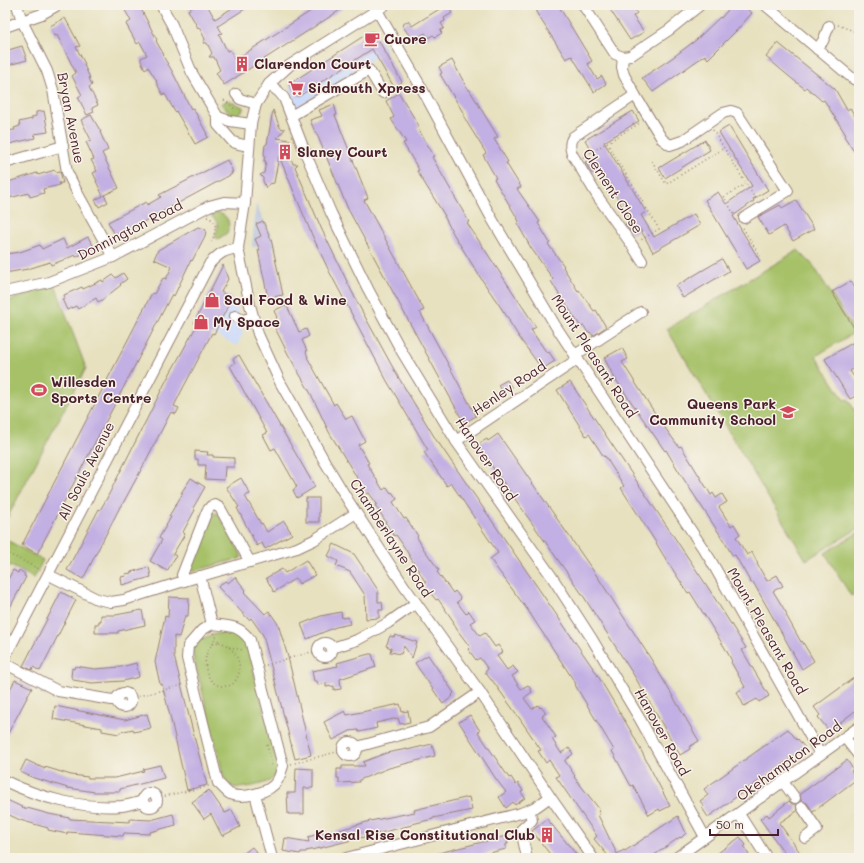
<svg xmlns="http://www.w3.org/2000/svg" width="864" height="863" viewBox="0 0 864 863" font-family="Mali,sans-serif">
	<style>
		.built { fill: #cddbfa }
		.industrial { fill: #b9c5de }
		.green { fill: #a6c168; stroke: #78704a }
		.building { fill: #c2afe3 }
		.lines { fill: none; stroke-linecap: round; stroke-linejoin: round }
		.minor-casing { stroke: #988075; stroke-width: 12 }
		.path { stroke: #988075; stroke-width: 1.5; stroke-dasharray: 1 3; stroke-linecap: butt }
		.minor { stroke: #fff; stroke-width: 10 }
		.labels { text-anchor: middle; stroke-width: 3; stroke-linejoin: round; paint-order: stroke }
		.poi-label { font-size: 14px; font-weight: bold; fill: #4a1f2b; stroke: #f7f3e8; text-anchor: start }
		.street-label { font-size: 14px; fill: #4a1f2b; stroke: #f7f3e8 }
	</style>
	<rect width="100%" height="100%" fill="#f7f3e8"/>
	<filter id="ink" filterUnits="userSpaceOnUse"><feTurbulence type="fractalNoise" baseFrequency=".025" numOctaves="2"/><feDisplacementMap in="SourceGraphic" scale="8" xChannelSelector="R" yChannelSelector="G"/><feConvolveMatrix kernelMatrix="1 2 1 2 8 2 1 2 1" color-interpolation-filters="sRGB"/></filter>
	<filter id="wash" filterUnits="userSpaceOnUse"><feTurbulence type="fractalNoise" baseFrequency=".012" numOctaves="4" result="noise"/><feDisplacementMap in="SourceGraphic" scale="16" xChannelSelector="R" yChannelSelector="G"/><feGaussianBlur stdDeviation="0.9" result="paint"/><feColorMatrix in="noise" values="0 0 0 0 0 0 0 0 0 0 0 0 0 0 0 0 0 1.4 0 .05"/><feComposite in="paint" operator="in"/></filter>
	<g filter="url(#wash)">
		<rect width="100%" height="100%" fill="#e7e1bf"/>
		<g class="built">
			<polygon points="370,32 374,32 379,41 380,40 386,50 297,108 292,98 290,83"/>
			<polygon points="210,294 237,308 243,333 237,346 194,323"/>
		</g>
		<polygon class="industrial" points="256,204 276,246 252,247"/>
		<g class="green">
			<polygon points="228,100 243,107 243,110 238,114 232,114 221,104"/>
			<path d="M218,213C228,215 231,223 227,233L218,239L215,237C217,230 221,222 212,217V214Z"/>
			<polygon points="798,250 813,265 855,332 816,356 844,400 848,399 859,418 859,528 806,560 667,329"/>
			<polygon points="55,285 86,368 5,522 5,302"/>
			<polygon points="216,513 219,515 241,554 241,558 194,571 191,570 190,567 210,516 212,514"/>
			<polygon points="859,532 859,591 851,596 825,553"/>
			<polygon points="5,539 43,560 34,578 5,563"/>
			<path d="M229,631L239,633L246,640L278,766C276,772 275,777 271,780C265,784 240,790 233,787C229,785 227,782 224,778L192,650C199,635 214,635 229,631Z"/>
		</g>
		<g id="blocks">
			<g class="building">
				<polygon points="122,5 139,5 157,40 156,41 164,55 163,56 172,71 191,109 193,108 207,134 206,134 208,137 195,144 176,111 175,112 165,94 163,95 156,82 157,81 148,67 145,69 141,61 141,58 147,55 140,42 137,44 126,24 131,21"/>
				<polygon points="197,5 207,5 215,19 237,5 251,5 218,26 222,33 219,34 227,51 230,50 235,60 320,5 348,5 224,85 216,73 220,70 214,57 209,57 212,53 207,43 203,43 205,39 199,27 198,28 188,10"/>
				<polygon points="439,5 458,5 450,10 452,13 444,18 445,21 441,23 444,28 440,31 442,33 435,37 433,35 428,38 425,33 413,41 402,25 408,21 412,26 441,8"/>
				<polygon points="547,5 558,5 592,61 588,63 589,66 597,79 602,76 606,84 594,92 572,56 566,59 536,12"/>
				<polygon points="607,5 632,5 637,13 633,16 644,32 630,40"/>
				<polygon points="732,5 742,5 752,13 738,29 708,59 705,55 653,92 642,78 672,58 696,40 720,17 721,18"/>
				<polygon points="65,18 80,46 76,47 85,64 84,65 90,78 89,78 92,85 89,87 98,105 92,108 94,112 87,115 78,97 82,95 72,76 76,73 57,35 55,36 50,26"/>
				<polygon points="370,32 374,32 402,82 394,87 372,49 298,97 289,84"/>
				<polygon points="778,43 835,89 847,110 850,108 859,123 859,157 853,150 844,136 846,135 824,100 822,101 806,87 805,89 791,78 766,57"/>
				<polygon points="22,46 27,60 5,66 5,51"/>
				<polygon points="452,60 468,90 469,89 498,137 494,139 508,162 506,163 521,187 517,189 540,222 538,223 550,243 548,244 564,266 563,267 578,291 579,290 594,311 596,310 606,327 593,336 590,332 588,333 584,326 581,327 557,291 551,281 553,279 531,248 517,223 519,221 494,179 496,178 483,155 486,153 468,124 463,115 464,114 440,74 442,73 439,67"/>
				<polygon points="399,93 419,126 417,127 434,156 432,157 469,222 467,223 536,327 531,330 547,353 549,352 555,361 542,369 521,340 509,321 510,321 480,277 454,235 444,216 445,216 417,171 419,170 403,143 406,142 391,119 394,117 386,101"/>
				<polygon points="334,104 337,115 335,115 368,198 364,200 424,310 420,312 476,416 464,423 348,209 316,132 315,132 310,120 322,116 319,110"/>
				<polygon points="273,110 280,128 285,129 277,138 290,140 287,144 291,153 290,155 293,164 298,164 295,167 322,230 358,304 397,375 438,443 438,442 595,671 632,733 670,806 660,811 659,809 649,815 633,785 631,786 612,751 614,750 575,685 576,684 529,612 490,559 498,553 451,483 447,486 424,452 428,450 387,381 329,271 312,235 279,156 274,183 269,184 266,188 263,181 263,178 260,175 264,173 266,161 264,161 265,155 264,154 265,145 267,144 268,139"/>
				<polygon points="44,111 48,132 34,134 35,138 5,145 5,131 15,130 14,128 20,126 19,122 32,119 32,117 36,116 36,112"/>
				<polygon points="633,111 639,121 604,142 646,212 641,215 654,237 694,214 700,225 653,252 640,229 632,234 625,224 631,221 599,168 592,173 585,162 595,156 585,140"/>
				<polygon points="91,115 101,132 100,132 108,150 102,153 119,188 104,195 108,202 99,207 95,200 103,196 96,181 97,181 93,173 97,171 91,160 94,159 86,142 91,140 81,120"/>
				<polygon points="729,126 768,190 753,199 754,201 733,216 760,261 746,269 705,200 718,192 726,204 752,186 719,132"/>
				<polygon points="705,140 710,150 665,178 659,168"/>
				<polygon points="227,160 233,172 231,172 232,174 123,233 119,235 118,233 115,235 108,222 146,202 147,205 161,197 159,195"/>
				<polygon points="55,170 56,172 60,171 63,183 59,183 60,185 43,189 44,193 30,197 29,193 5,199 5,183 37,173 38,175"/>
				<polygon points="796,200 814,229 793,241 784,226 769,235 758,217 780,205 782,208"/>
				<polygon points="263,221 271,239 283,295 268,298 258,250 260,250 255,239 261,236 256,224"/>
				<polygon points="198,227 205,229 206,231 205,236 192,261 191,260 174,296 172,294 37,554 22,545 152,293 154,294 163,278 166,279 172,267 154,259 158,250"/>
				<polygon points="88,237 94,247 80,255 76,257 75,255 51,265 50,262 28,269 5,273 5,254 20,252 40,245 42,249 63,239 67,248"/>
				<polygon points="722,259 729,271 683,298 676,286"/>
				<polygon points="223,265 228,279 221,292 232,298 214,334 212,333 182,390 174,406 179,408 176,414 171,412 141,470 122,505 121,505 83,579 67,570 99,509 100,510 106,500 167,379 197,325 194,323"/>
				<polygon points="123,273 127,279 120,284 121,285 102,300 98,302 96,298 78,309 76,306 67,310 62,299 65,298 64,295 82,287 83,289 102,280 103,282 113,275 116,278"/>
				<polygon points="851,281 859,294 859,336 832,292"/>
				<polygon points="285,305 285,307 287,306 299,332 306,329 309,336 302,340 307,351 306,352 308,357 307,357 334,405 336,403 346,419 352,416 365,441 358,445 369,463 367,464 383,490 387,487 391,493 392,492 397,499 393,502 404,519 406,518 418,536 417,537 423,548 439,570 437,572 453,593 455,591 461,599 457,602 466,614 469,611 475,620 470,623 480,636 485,633 495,647 498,645 503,652 497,656 507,670 513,666 515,669 518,672 512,676 521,689 528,685 532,692 524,698 532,709 538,705 540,708 541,707 546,713 542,716 556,737 552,739 561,753 569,748 573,754 565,760 565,761 575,776 574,777 600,810 598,811 600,814 598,815 617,854 624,850 625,851 678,816 686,833 681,838 680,837 650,858 610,858 594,839 597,836 556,777 559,775 549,760 546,763 538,751 541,750 520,719 492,680 491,680 485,672 488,669 480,658 476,660 468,649 470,647 458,631 453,623 454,622 438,599 436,600 424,585 426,583 401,542 396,535 394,536 385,522 386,522 375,505 377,504 369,493 367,494 329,432 311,394 288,354 274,326 278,324 276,318 277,317 274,311"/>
				<polygon points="859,339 859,365 850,371 859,384 859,394 850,399 825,359"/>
				<polygon points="622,348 628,359 622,362 660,421 679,447 681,446 711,495 713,493 716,498 722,494 727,502 719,507 731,526 734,524 740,534 736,537 747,555 752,552 758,564 757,564 767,581 777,575 783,586 773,591 787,614 786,615 801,642 802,641 814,661 802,669 753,582 751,583 735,555 733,556 719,533 681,475 666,450 665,451 614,377 604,358"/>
				<polygon points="239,355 315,487 297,498 293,490 297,487 292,478 275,448 271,450 263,435 267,433 230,366 235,363 233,359"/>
				<polygon points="507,380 512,388 503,394 498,385"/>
				<polygon points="570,382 707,586 746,648 742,650 769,696 759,702 757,699 744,706 737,692 745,687 731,662 732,661 725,648 690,592 688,593 662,553 655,541 621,488 624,486 605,456 604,457 589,434 586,436 557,390"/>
				<polygon points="498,434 599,579 651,659 699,741 689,747 690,749 680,755 635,677 582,594 477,445 487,439 488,441"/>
				<polygon points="195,451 208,452 207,455 213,455 213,457 234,458 234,467 225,467 224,480 205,479 206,465 198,465 198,459 195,459"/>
				<polygon points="191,478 205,487 193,508 195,510 183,532 185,534 173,554 176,556 167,571 150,561 162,540 159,538 171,517 169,516 183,493 181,493"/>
				<polygon points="241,478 250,494 245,496 261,524 262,523 267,532 284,521 292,534 265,549 262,543 257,546 237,508 239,507 226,487"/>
				<rect x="306" y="498" width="13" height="24"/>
				<polygon points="334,544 354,554 378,590 378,602 382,602 383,610 379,610 379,618 366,619 365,595 350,572 336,566 338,561 328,556"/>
				<polygon points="306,560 315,575 299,584 296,578 274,592 266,578 282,569 285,573"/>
				<polygon points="149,567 151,577 122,585 121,577 126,576 125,574 131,573 131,572"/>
				<polygon points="13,570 18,573 19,570 25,574 24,576 26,577 5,617 5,585"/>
				<polygon points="235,577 246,590 244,592 265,614 269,611 278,624 288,657 311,755 295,759 263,635 251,618 249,620 218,587 225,581 228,583"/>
				<polygon points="61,592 76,600 40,671 33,667 32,670 23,666"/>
				<polygon points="169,597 189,598 188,616 185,616 179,637 174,636 174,656 195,740 207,785 187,790 171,720 162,684 160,684 155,662 165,616 168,617"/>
				<polygon points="142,610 145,625 118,631 118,633 95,633 95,624 99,624 99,621 101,621 101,615 116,615"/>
				<polygon points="341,612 342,618 348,617 350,624 336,627 307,639 301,624 321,616"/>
				<polygon points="395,635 417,642 412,658 404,646 401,654 390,652 391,648 386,646 390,636 394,637"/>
				<polygon points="369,654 372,654 376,667 340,679 341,689 334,690 334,686 326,687 326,683 318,685 317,681 314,681 312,671 338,666 337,663"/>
				<polygon points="428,655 454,693 452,695 453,696 443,704 415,663"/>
				<polygon points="136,663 139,677 123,681 92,683 73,680 73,678 71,677 72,668 74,669 75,666 95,669 121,667"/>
				<polygon points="859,674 859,708 829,731 818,717 820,715 814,707"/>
				<polygon points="15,680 32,688 5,739 5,699"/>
				<polygon points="400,704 402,712 408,711 410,722 400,724 398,718 376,723 377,728 359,732 358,730 350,731 333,740 324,722 345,711 347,715"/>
				<polygon points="55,706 125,720 147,714 151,728 134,732 133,729 120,732 119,734 102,731 102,728 53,719"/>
				<polygon points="470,715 480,731 478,732 509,778 511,777 516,785 518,783 523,791 521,792 525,798 515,805 513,802 506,808 499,797 506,792 496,779 459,722"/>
				<polygon points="788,729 797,740 798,739 805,748 708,817 702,808 704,806 700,801 708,795 704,789"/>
				<polygon points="432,744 435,756 389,768 359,780 359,782 339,783 339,778 337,778 337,769 342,769 342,766 365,766 363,762 386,753 407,749 407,750"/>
				<polygon points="26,760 45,769 45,767 71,775 88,777 88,778 115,778 144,771 143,769 160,765 164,778 120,789 120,791 114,791 114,792 95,792 68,788 34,778 20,772"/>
				<polygon points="847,760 853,769 851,771 857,779 813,812 807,803 801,801 800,794"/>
				<polygon points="296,768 313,769 313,788 304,788 304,814 288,814 287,793 295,793"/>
				<polygon points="209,790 225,813 232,810 240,827 222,836 211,814 204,819 192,802"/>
				<polygon points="469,797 472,810 433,818 433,819 412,824 412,825 320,848 306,851 306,852 301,852 300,854 283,851 285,838 309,842 308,837 325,832 326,834 370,821 415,812 414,810"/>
				<polygon points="5,799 26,809 27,808 49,814 70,818 70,819 130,822 130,819 151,820 173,814 176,825 150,832 150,834 124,833 123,836 67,832 67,834 48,830 48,828 20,820 5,813"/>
				<polygon points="789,801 792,804 796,804 797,811 779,823 804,858 788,858 760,819 767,814 769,817"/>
				<polygon points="547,819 571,848 579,858 553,858 532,831"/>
				<polygon points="506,836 508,844 506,844 506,849 469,858 431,858 431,855"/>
				<polygon points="740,837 746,845 744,847 749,855 745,858 711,858"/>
				<polygon points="252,847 261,858 238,858"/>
			</g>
		</g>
	</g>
	<g filter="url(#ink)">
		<use href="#blocks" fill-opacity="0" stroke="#988075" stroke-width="1"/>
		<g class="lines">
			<defs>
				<g id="minor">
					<polyline points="17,5 22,21 47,71 53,90 67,172 79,196 113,257"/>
					<polyline points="161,5 172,25 192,73 218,117 218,125 233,142 239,144 249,146"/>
					<polyline points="374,5 421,87 492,219 523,271 555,325 710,559 820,754"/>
					<polyline points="385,5 290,65 269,84 256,104 251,124 245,203 238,248 250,305 258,334 280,382 325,462 349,502 404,586 480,692 551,798 593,858"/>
					<polyline points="583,5 615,54 623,57 630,56 669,30 700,5"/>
					<polyline points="765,5 852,78 859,82"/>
					<polyline points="5,27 42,14 58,5"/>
					<polyline points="817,49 823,41 829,26"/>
					<polyline points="623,57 622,67 624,75 635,95 662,139 670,145 682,141 723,113 731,111 737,113 788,191 744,218"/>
					<polyline points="269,84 279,92 284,98 305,152 331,213 368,289 402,352 456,441 552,577 592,639 641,721 705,837"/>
					<polyline points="236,94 240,99 256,104"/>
					<path d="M635,95L573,137C569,143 570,147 572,154L598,197L632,245L642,261"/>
					<polyline points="291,116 369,70 383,93"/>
					<polyline points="218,117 230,121 251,124"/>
					<polyline points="5,163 63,146"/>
					<polyline points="5,292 49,282 113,257 209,206 224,202 245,203"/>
					<polyline points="235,316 243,320 253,317"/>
					<polyline points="575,355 641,312"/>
					<polyline points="456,441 578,359"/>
					<polyline points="49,575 97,599 111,602 124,600 184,581 297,548 314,540 356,513"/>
					<polyline points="200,576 212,624"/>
					<polyline points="184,581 182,575 207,511 211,506 215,505 220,508 250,562"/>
					<path d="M212,624C229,626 239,625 250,640L283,766C281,771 280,777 277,781C270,793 242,799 230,794C226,792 222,786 218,783L187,658L188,646L202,630Z"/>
					<circle cx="325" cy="650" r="7"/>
					<polyline points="332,648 357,640 388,623 416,603"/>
					<path d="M5,657L210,263C220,253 224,250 238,248"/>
					<polyline points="5,665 10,666 58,691 112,700 117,699"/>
					<circle cx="124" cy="700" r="7"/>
					<polyline points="845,738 859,756"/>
					<circle cx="350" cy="749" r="7"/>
					<polyline points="357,747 429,727 480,692"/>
					<path d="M5,781C40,798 82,809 122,806C129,805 136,803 143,801"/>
					<polyline points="783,782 795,798"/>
					<circle cx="150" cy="800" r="7"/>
					<polyline points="255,794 272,858"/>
					<polyline points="802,807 817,829 805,838"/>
					<polyline points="739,814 767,858"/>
					<polyline points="526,853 521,830 532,820 529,810"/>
					<polyline points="346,858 521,813 536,807 550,797"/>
					<polyline points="676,858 859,727"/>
				</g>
			</defs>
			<use href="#minor" class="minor-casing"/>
			<g class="path">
				<polyline points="838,25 859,33"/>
				<polyline points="224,100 236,110"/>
				<polyline points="713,130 756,200"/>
				<polyline points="607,143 659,229 641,240"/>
				<polyline points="583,157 640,123"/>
				<polyline points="652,161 666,184 724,148"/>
				<polyline points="607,192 612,189"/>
				<polyline points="734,214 724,197 746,184"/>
				<path d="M207,217C219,221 215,233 212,242"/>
				<polyline points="743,228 761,258"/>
				<polyline points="5,552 41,570"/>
				<polyline points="214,633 219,642"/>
				<path d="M219,642C235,646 246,667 235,681C233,685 229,686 225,686C202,688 198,646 219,642Z"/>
				<polyline points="213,644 215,637"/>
				<polyline points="229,647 243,650"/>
				<polyline points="266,665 318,650"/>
				<polyline points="131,698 183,685"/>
				<polyline points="267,745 272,767"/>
				<polyline points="291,764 344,750"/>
				<polyline points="157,798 209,786"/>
			</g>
			<use href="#minor" class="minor"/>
		</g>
	</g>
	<defs>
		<symbol id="cafe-bare" viewBox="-9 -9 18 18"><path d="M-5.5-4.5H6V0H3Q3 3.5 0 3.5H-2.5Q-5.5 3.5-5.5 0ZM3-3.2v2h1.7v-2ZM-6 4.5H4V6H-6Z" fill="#d1495b" stroke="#f7f3e8" stroke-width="2.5" paint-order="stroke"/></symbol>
		<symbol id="building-bare" viewBox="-9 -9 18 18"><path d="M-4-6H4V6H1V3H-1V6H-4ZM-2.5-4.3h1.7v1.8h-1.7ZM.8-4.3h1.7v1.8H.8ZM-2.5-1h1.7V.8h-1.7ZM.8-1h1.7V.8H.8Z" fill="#d1495b" stroke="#f7f3e8" stroke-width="2.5" paint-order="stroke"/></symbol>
		<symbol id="supermarket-bare" viewBox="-9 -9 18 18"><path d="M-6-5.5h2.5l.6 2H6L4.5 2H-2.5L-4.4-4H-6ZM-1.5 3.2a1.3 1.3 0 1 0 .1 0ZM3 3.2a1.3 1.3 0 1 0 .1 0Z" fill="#d1495b" stroke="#f7f3e8" stroke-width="2.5" paint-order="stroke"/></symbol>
		<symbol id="shop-bare" viewBox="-9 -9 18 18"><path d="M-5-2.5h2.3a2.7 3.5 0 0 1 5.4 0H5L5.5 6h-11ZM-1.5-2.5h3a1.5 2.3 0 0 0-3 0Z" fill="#d1495b" stroke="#f7f3e8" stroke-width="2.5" paint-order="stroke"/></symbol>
		<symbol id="stadium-bare" viewBox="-9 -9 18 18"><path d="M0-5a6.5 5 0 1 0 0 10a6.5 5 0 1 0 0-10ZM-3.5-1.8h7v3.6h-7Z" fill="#d1495b" stroke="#f7f3e8" stroke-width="2.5" paint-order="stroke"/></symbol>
		<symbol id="school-bare" viewBox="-9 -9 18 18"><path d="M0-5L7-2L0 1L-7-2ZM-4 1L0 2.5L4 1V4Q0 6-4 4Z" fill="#d1495b" stroke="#f7f3e8" stroke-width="2.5" paint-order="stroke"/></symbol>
	</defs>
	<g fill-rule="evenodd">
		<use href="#cafe-bare" x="361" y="28" width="22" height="22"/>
		<use href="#building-bare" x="231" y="53" width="22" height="22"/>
		<use href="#supermarket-bare" x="285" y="77" width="22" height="22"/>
		<use href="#building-bare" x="274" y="141" width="22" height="22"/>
		<use href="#shop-bare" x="201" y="289" width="22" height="22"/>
		<use href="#shop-bare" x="190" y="311" width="22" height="22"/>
		<use href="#stadium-bare" x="28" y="379" width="22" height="22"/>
		<use href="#school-bare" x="777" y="401" width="22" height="22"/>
		<use href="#building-bare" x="536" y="824" width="22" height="22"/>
	</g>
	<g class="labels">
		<g class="poi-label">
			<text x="384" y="44">Cuore</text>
			<text x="254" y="69">Clarendon Court</text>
			<text x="308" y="93">Sidmouth Xpress</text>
			<text x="297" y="157">Slaney Court</text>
			<text x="224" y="305">Soul Food &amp; Wine</text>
			<text x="213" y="327">My Space</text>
			<text x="51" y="387">Willesden<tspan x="51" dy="16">Sports Centre</tspan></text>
			<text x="776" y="409" text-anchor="end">Queens Park<tspan x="776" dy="16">Community School</tspan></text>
			<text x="535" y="840" text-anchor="end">Kensal Rise Constitutional Club</text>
		</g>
		<g class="street-label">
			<text transform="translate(71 118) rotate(79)" y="5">Bryan Avenue</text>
			<text transform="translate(613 191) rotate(57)" y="5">Clement Close</text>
			<text transform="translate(130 230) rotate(-27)" y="5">Donnington Road</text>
			<text transform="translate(594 356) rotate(57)" y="5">Mount Pleasant Road</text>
			<text transform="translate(509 388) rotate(-34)" y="5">Henley Road</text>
			<text transform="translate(486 459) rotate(56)" y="5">Hanover Road</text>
			<text transform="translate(86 471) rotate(-63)" y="5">All Souls Avenue</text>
			<text transform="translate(391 538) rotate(57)" y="5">Chamberlayne Road</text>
			<text transform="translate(767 631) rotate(60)" y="5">Mount Pleasant Road</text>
			<text transform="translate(662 732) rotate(61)" y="5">Hanover Road</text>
			<text transform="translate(789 761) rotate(-36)" y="5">Okehampton Road</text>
		</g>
	</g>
	<rect width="864" height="863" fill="none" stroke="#f7f3e8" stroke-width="20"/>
	<path d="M710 829v6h68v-6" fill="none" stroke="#4a1f2b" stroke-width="2"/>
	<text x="716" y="829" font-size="12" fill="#4a1f2b" stroke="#f7f3e8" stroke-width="3" paint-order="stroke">50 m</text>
</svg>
